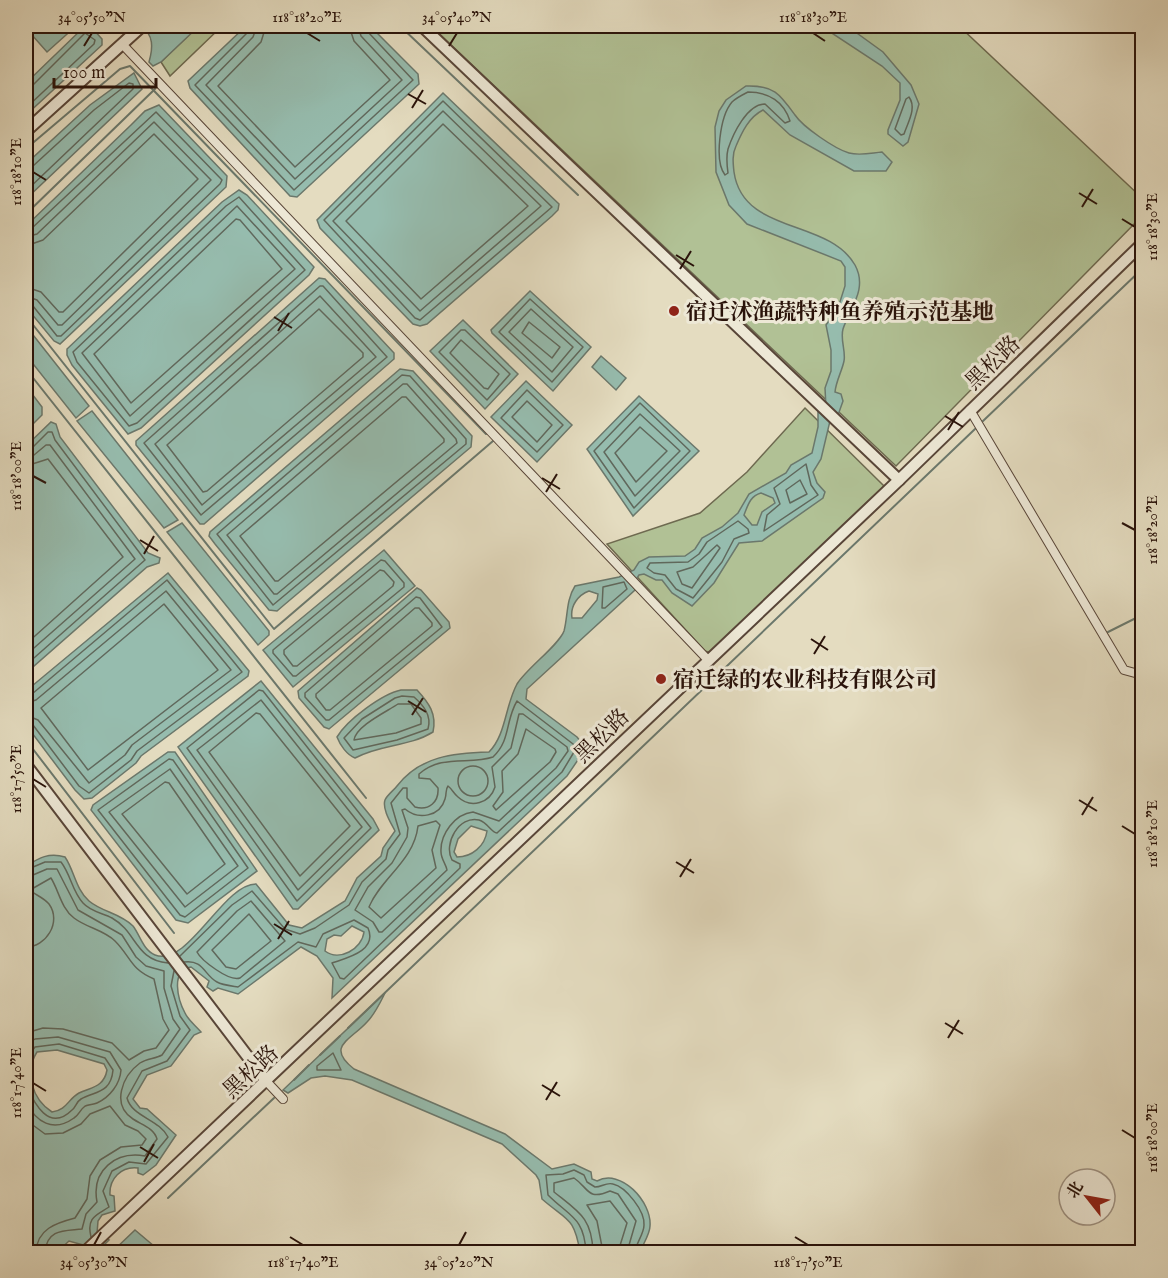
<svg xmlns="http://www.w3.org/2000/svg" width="1168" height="1278" viewBox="0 0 1168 1278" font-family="'IM FELL English','Noto Serif SC',serif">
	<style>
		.green { fill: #b1c195; stroke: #6e6a50; stroke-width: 1.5 }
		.water { fill: #96bcae; stroke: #6b786c; stroke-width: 1.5; fill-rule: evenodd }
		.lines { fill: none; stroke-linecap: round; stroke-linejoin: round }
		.shore { stroke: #60685c; stroke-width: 1.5 }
		.stream { stroke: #6b786c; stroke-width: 2 }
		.minor-casing { stroke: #584538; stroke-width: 10 }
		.tertiary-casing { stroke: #584538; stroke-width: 14 }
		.minor { stroke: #ede8d6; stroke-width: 8 }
		.tertiary { stroke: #ede8d6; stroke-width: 10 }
		.ticks { fill: none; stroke: #2a130a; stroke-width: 2 }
		.poi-dot { fill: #8f2418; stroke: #ede8d6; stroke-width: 2 }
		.labels { text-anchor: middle; stroke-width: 6; stroke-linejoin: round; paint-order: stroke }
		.poi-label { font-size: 22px; font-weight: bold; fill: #2a130a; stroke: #ede8d6; text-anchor: start }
		.street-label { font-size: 22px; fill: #2a130a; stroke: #ede8d6 }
		.neatline { fill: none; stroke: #2a130a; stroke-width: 2 }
		.ticks-label { font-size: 15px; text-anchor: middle; fill: #2a130a }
	</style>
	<rect width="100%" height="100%" fill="#e4dcc0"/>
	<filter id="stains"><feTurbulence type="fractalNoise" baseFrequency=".00333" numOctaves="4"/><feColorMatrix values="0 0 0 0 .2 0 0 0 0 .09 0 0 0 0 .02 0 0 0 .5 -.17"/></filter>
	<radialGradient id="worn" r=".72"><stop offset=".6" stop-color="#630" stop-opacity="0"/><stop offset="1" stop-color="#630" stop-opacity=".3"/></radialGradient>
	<g class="green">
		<polygon points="204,26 222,26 170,76 161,62 194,30 197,33"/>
		<polygon points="431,26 959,26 1142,198 1142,216 896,466"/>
		<polygon points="805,408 884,486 711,653 705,651 607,544 700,513 747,472"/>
	</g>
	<g class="water">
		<polygon points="41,26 76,26 47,52 32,35"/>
		<polygon points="85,26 91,27 102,39 102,45 26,115 26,83"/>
		<path d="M141,26H161L163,31L170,32L179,26H199L161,62L153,66L149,62C153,48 154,35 141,26Z"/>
		<polygon points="246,26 370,26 418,74 419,84 297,197 290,196 190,88 188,81"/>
		<polygon points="821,26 847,26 883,52 911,85 919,104 908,142 903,146 888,134 888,130 900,100 900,83 882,66"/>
		<polygon points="134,73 142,89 26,199 26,159 28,162 90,105"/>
		<path d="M746,86C774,85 780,94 795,115C803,127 835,149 849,153C860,156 871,153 882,152L892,162L886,171H854L790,135L763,110C749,117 742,132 736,146C732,154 733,163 734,172C743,235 828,218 855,265C868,289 850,308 843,329C840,340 846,351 844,361C842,371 836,381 835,392L841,394L843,401L837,418L826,407L825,388L831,371V350L826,325L838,308L845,286V267L841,261L747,224L729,205L716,172L715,127L719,111L726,100Z"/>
		<polygon points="443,93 559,204 558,210 552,216 427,324 420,326 413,324 320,228 317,220"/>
		<polygon points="159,105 227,176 226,187 60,344 54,341 26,307 26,226 131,125 145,111"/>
		<polygon points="239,190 247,195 314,267 309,275 141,428 128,434 72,365 67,355 67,349 222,202"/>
		<polygon points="319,278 325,279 394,353 394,359 204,524 200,524 136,445 136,441"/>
		<polygon points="530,291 591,347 553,391 492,333 491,330"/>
		<polygon points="463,320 518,374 485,409 430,351"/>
		<polygon points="26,326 89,406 76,418 26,355"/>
		<polygon points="601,356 626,378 616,390 592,367"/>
		<polygon points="400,369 413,371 472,436 471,447 284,605 277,611 269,610 215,544 209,536 210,532"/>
		<polygon points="526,381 572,425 537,462 491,417"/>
		<polygon points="26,386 42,407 42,415 26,431"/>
		<polygon points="639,396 699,451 633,516 587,449"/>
		<path d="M818,409L830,421L821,459L813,472L817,483L825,492L823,498L762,541L739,543L714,583L692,606L672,593L662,580H656L644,574L639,575L633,584L635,590L527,689L526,699L577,737L586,748L567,776L332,998L333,978L317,956L301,947L238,994L218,988L213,991L207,987L209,981L191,967C170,970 178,1000 185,1013C188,1020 196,1026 201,1032L194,1035L171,1066L147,1075L133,1099L140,1108L147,1109L176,1135L156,1165L143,1175L138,1173V1168C121,1166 109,1179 110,1195L114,1196L115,1211L102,1215L98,1221L97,1234L109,1240L97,1252H89L83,1245L69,1241L57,1252H26V927L31,919L26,914V866C39,858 49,852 65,857C74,870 76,890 89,901C102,912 120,913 133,926C140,935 143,950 155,955C188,968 223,884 256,884L289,925L302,928L345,901L357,878L381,856L383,848L395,831C391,823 382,809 385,800C387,795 394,790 397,786C420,756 454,753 489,752C506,735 505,706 517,684C527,668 559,645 564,631C568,616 566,600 575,586L619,577L634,570L639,562L649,557L685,556L695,549L702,538L722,527L738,513L749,494L786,473L791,465L812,453L818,427ZM761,493L773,498L775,503L762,512L757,525H752L744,515C748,505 750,496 761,493ZM589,591L598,594L597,600L582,618H572C570,606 578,595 589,591ZM471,826L487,831C485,846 472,857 457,857L454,852L458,839ZM352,926L364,932C362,949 339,962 325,951L327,939L334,935L341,936ZM57,1050L104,1064L107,1070C104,1087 92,1087 79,1093C68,1099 67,1110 52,1112C32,1099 24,1072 37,1052Z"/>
		<polygon points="92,411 178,520 164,528 77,421"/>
		<polygon points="51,422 56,424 60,437 148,553 160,558 159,563 147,567 26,673 26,446"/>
		<polygon points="182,523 269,631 269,635 258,645 167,532"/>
		<polygon points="384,550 415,586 293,687 263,650"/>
		<polygon points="168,573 249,671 248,676 141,756 136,763 92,798 84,799 75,790 26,725 26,691"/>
		<polygon points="417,588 421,590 449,622 450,628 329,729 324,727 299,698 298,691"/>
		<polygon points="261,681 373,819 379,830 298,909 293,909 178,747"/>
		<path d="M401,690H417C429,703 437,714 433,732C409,747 380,744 355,758C347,755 340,745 337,737C347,720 382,694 401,690Z"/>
		<polygon points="168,752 175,752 257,871 188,923 176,920 91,810 93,805"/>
		<path d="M385,993C380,1003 375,1014 367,1022C351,1040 325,1046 354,1069L505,1134L552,1169L574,1164L591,1172L592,1179L597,1181C621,1168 652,1202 650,1226C650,1234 643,1244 640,1252H580C574,1216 567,1221 542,1199L539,1180L536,1175L502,1144L352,1080L325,1076L311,1078L288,1093L283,1090Z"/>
		<polygon points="135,1230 161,1252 112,1252"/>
	</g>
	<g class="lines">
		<g class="shore">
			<polyline points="250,26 248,32 195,85 294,190 413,80 368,32 366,26"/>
			<polyline points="257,26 253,37 206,85 295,179 402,80 361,36 358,26"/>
			<polyline points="266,26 261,42 218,86 295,167 390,80 354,41 349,26"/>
			<polyline points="26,87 34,84 85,33 95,40 94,44 26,108"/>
			<path d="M748,92C769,92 784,102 790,121L785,123L765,104C747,104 733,134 728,149C726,157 727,166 728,173L725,175C714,161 720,116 732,102C736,98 742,95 748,92Z"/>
			<path d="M909,97C917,108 908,122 904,134L901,135L895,129L906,99Z"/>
			<polygon points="443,101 552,207 420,320 415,318 324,220"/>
			<polygon points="443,111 541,206 420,311 333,221"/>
			<polygon points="443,124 528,206 421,299 346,221"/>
			<polyline points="26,167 33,166 94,110 129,83 133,84 133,89 26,191"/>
			<polygon points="239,197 305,270 137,423 129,426 77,362 73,352 226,206"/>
			<polygon points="237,206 295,269 130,416 82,353"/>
			<polygon points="236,219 240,220 282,269 131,403 94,354"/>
			<polyline points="26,229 32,228 156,112 222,180 220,184 61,336 57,336 33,306 26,304"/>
			<polyline points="26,237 37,234 154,122 211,180 62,325 58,325 37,300 26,296"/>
			<polyline points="26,246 43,240 154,134 198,179 63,312 59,312 41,292 26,287"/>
			<polygon points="320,286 323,286 387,357 201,515 144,443"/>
			<polygon points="320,296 376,357 202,505 155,444"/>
			<polygon points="530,299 583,347 552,382 499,332"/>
			<polygon points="319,309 363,353 363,357 207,491 203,492 167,445"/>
			<polygon points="531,309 573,347 552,372 509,332"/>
			<polygon points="529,322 560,347 552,358 522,333"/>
			<polygon points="461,330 465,330 510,374 487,400 439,352"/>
			<polygon points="461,340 499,374 488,389 484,388 450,353"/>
			<polygon points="402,375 410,376 466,439 466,444 273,605 217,534"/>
			<polygon points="403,384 407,384 456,439 457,443 277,594 274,594 227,535"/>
			<polygon points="527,390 563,425 537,452 501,418"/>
			<polygon points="402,397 406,397 444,439 444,442 278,581 275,581 240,536"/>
			<polygon points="527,401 552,425 537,442 512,417"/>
			<polygon points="640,403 690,451 634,508 594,451"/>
			<polygon points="640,414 680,451 635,496 604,452"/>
			<polygon points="640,427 667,451 636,482 615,453"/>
			<polyline points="26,450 32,448 48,432 52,432 55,440 145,560 26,665"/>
			<polyline points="26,457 34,455 46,445 50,445 135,559 26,655"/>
			<polygon points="806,464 811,485 818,495 764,531 767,515 780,504 774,488"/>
			<polyline points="26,466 48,459 123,557 26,644"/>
			<polygon points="800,480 807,494 790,503 786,490"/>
			<polygon points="738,521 748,529 749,533 734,539 722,562 693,598 676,589 665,575 654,573 647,568 650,563 688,562 699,554 707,542"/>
			<polygon points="717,545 720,548 692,588 682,584 677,572 693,567"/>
			<polygon points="381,560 385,561 404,583 404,587 296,676 293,676 273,653 273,650"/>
			<polygon points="380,570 384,571 394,582 393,586 297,666 293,666 284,654 284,650"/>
			<polygon points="624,582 627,589 605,608 602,608 603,587"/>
			<polygon points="416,597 420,598 442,627 329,720 326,720 305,697 305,693"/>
			<polygon points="164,604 218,670 88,770 41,708"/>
			<polygon points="415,608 419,608 432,623 432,626 330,710 326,710 316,697 316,694"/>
			<polygon points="259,690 263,691 371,828 297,901 187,748"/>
			<polyline points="26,695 32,694 167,580 242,672 137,751 131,760 89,793 79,786 33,725 26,722"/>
			<path d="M402,696L414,697C423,705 432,715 428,729L397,740L353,750L344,738L362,719L395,698Z"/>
			<polygon points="261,700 362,827 298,890 197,750"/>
			<polyline points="26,703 36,700 166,591 231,670 132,745 125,755 89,783 38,720 26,715"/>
			<path d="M398,704H411L421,718V724L396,733L354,740C356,726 386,712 398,704Z"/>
			<polygon points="256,713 260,714 350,826 300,876 209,752"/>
			<path d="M519,714H523L567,747L568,751L556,768L499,821L473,812C455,814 440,834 441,852C441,859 446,864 447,870L382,932H379L373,922L355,910L368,887L392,863L407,837L408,828L402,810L405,809C418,820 440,817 445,799C447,793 445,790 448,786C452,789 454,794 458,797C471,809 490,803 495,787L492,767L511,748Z"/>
			<polygon points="526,729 555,749 556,752 550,762 496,810 493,806 503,792 502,771 518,754"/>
			<polygon points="169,759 173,760 248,868 185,917 180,915 98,810"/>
			<circle cx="473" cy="781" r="15"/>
			<polygon points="170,769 238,866 185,907 109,812"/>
			<polygon points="165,782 169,783 225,864 187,894 122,814"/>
			<path d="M436,821L440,825L432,850L436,868L381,918L369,907C381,878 414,861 418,826Z"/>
			<path d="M26,870L45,862H61C71,875 72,891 83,903C91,912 103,913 112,918C137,932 135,960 168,963"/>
			<path d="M26,878L47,869H57L78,910L122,935L136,957L146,966L164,971V988L173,1019L180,1029L162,1055C155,1059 147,1058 140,1063C122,1076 111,1105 133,1119C142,1125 154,1128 157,1139L145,1156C116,1151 91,1170 97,1202L86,1214L82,1229C66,1231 47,1228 45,1252"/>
			<path d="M251,901L285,941L240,978C229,982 201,960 197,952L237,911Z"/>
			<polygon points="249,914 271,941 236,969 226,967 212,950"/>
			<path d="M26,947C46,947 62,922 49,904C43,897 35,895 30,890L51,878C59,891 61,908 74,918C87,928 104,930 115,941C131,957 130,969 154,979L163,1019L169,1030L156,1048L144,1051L129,1060L112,1043L63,1029L43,1028L26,1033"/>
			<path d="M180,956L232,905L252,891L285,929L300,934L315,928L349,905L362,882L386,859L388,850L400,834L391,803L403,788H407V798L415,807C429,811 439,802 438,788L430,779L419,778V774C442,754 469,765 493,757C511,740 505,721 517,701L577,747L562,772L497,833C491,832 488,823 479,820C459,815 443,844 452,860L460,864V868L344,979L340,978L332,963C346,958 378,951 368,928L354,920L323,934L316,947L298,942L238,987C232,986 222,985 217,982C205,976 203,959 184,962"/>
			<path d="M26,1045L35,1039L58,1037L110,1052L121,1070C120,1084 110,1097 97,1103C93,1105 87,1104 84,1107C80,1110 79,1115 74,1118C53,1133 36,1122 26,1102"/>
			<polygon points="333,1053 341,1070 317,1070 317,1066"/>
			<path d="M26,1059L35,1047L59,1044L105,1058L113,1070C111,1093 96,1091 81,1099C76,1102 76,1107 72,1110C49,1133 34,1103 26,1085"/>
			<path d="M26,1120L45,1134L63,1133L81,1124L90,1114L110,1106L125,1125L138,1131L146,1139L142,1145L121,1147L100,1160L90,1176L87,1199L75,1218C56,1223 37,1229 36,1252"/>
			<path d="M91,1237C86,1217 97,1215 109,1207L103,1191L112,1171L129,1162L146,1164L168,1137C159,1119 132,1117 127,1098L142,1071L167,1061L190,1030L180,1016L171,986L174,971"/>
			<path d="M586,1252C584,1217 570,1217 548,1195L546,1175L563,1174L574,1170L584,1175L587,1182L595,1187C602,1187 606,1182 613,1184C626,1187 645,1211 644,1225C644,1234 636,1243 635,1252"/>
			<path d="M593,1252C592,1218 579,1212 554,1192V1183L574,1178C589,1188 587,1201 610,1191L618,1194L636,1221L627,1252"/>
			<polyline points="603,1252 597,1221 587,1205 610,1201 627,1223 618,1252"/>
		</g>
		<g class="stream">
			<polyline points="400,26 578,195"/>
			<polyline points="26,145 28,147 120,69 130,66 486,434"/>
			<polyline points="26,214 155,89"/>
			<polyline points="26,316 274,629 493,441"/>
			<polyline points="26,369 366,798"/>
			<polyline points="983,421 1142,269"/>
			<polyline points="1108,632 1142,615"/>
			<polyline points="26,740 174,933"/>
			<polyline points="348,1028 975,429"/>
			<polyline points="320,1055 340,1036"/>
			<polyline points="294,1080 309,1065"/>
			<polyline points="168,1198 274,1098"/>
		</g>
		<defs>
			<g id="minor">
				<polyline points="122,44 708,660"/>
				<polyline points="970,410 1124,670 1135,673 1142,669"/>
				<polyline points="267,1082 283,1099"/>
			</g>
			<g id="tertiary">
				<polyline points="422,26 899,480"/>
				<polyline points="26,131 142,26"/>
				<polyline points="26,765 267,1082"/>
				<polyline points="85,1252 899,480 1142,244"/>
			</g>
		</defs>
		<use href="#minor" class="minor-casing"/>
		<use href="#tertiary" class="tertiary-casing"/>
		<use href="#minor" class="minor"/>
		<use href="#tertiary" class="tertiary"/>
	</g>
	<path class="ticks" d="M307,33L320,41M813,33L825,41M84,46L92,33M449,46L457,33M408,94L426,104M412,108L423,90M33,172L46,180M1079,193L1097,204M1082,207L1093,189M1122,219L1135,227M676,255L694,266M680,269L691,251M274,317L292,328M278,331L289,313M945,416L963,427M948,430L959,412M33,476L46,483M542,478L560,489M546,492L557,474M1122,523L1135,530M140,540L158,551M144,554L154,536M811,639L828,650M814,654L825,636M408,701L426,712M412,715L423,698M33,779L46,787M1079,800L1097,811M1082,815L1093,797M1122,826L1135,834M676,862L694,873M680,877L691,859M274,924L292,935M278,939L289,921M945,1023L963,1034M948,1038L959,1020M33,1083L46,1091M542,1085L560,1096M546,1100L557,1082M1122,1130L1135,1138M140,1147L158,1158M144,1162L154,1144M290,1237L303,1245M795,1237L808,1245M94,1245L101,1232M459,1245L466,1232"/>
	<g class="poi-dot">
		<circle cx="674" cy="311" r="6"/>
		<circle cx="661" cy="679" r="6"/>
	</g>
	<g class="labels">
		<g class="poi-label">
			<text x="686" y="319">宿迁沭渔蔬特种鱼养殖示范基地</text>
			<text x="673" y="687">宿迁绿的农业科技有限公司</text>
		</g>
		<g class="street-label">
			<text transform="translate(992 362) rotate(-44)" y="8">黑松路</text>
			<text transform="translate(601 735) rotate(-44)" y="8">黑松路</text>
			<text transform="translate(250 1071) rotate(-43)" y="8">黑松路</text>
		</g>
	</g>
	<rect width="1168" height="1278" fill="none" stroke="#e4dcc0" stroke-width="66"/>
	<g transform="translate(1087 1197) rotate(301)"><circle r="28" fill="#ede8d6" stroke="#9f9384" stroke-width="1.5"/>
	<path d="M0-4.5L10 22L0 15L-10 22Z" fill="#8f2418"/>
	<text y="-9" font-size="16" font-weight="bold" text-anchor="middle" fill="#2a130a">北</text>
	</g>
	<path d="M54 78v9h102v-9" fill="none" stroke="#2a130a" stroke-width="3"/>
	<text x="63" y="78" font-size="18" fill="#2a130a" stroke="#ede8d6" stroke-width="4.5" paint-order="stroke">100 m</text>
	<rect x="33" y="33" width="1102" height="1212" class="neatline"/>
	<g class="ticks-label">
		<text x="92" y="22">34°05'50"N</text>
		<text x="307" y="22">118°18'20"E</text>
		<text x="457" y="22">34°05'40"N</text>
		<text x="813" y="22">118°18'30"E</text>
		<text transform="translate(16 172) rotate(-90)" y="5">118°18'10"E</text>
		<text transform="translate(1152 227) rotate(-90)" y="5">118°18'30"E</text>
		<text transform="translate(16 476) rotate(-90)" y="5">118°18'00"E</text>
		<text transform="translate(1152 530) rotate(-90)" y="5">118°18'20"E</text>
		<text transform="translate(16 779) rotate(-90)" y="5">118°17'50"E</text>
		<text transform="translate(1152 834) rotate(-90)" y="5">118°18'10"E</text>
		<text transform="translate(16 1083) rotate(-90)" y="5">118°17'40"E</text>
		<text transform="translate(1152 1138) rotate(-90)" y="5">118°18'00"E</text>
		<text x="94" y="1267">34°05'30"N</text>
		<text x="303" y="1267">118°17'40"E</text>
		<text x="459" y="1267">34°05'20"N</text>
		<text x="808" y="1267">118°17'50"E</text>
	</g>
	<rect width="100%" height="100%" filter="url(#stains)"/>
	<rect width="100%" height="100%" fill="url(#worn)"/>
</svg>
